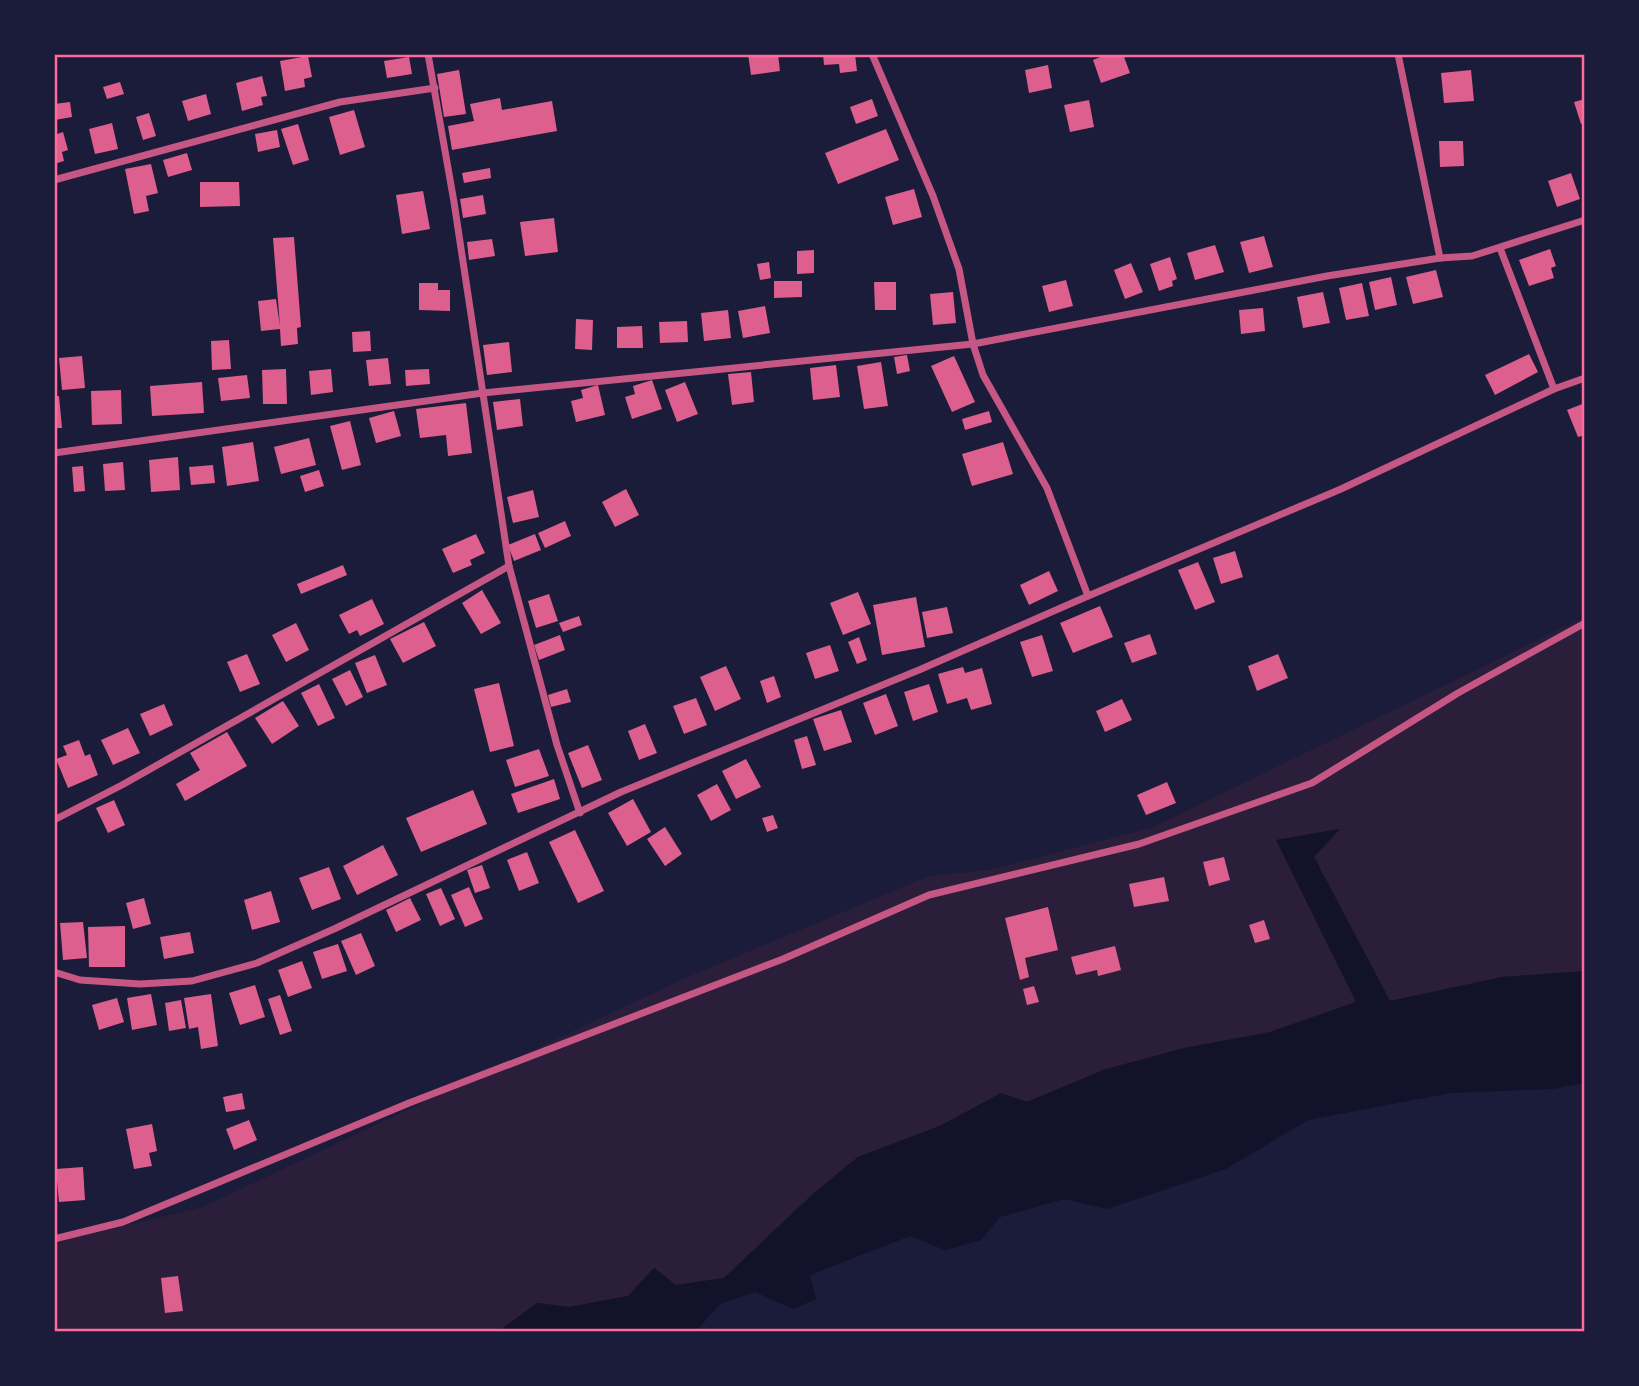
<svg xmlns="http://www.w3.org/2000/svg" width="1639" height="1386" viewBox="0 0 1639 1386" font-family="'DejaVu Sans',sans-serif">
	<style>
		.green { fill: #2a1e3b }
		.water { fill: #12122b }
		.building { fill: #dd5f8e }
		.lines { fill: none; stroke-linecap: round; stroke-linejoin: round }
		.minor { stroke: #c65784; stroke-width: 7 }
		.neatline { fill: none; stroke: #ff6b9d; stroke-width: 2.5 }
	</style>
	<rect width="100%" height="100%" fill="#1b1b3a"/>
	<polygon class="green" points="1585,617 1585,971 1502,977 1390,1001 1314,857 1339,829 1277,840 1356,1002 1270,1032 1106,1069 1027,1102 1001,1093 942,1125 858,1157 815,1192 724,1278 676,1285 654,1268 628,1296 569,1307 537,1303 498,1332 54,1332 54,1243 203,1207 683,979 929,876 989,870 1151,828"/>
	<polygon class="water" points="1340,829 1314,857 1390,1001 1502,977 1585,971 1585,1083 1552,1089 1450,1093 1308,1120 1226,1169 1107,1209 1064,1199 1000,1217 981,1240 945,1250 910,1236 810,1275 816,1299 793,1309 755,1292 720,1304 695,1332 498,1332 537,1303 569,1307 628,1296 654,1268 676,1285 724,1278 815,1192 858,1157 942,1125 1001,1093 1027,1102 1106,1069 1184,1048 1270,1032 1356,1002 1276,840"/>
	<g class="building">
		<polygon points="748,54 778,54 780,71 751,75"/>
		<polygon points="823,54 855,54 857,71 840,73 839,64 824,65"/>
		<polygon points="1108,54 1123,54 1130,73 1101,83 1093,60"/>
		<polygon points="308,56 312,77 304,79 305,87 285,91 280,61"/>
		<polygon points="409,57 412,74 387,78 384,61"/>
		<polygon points="1048,65 1052,88 1029,93 1025,70"/>
		<polygon points="459,70 466,114 444,117 437,74"/>
		<polygon points="1471,70 1474,101 1444,103 1441,73"/>
		<polygon points="262,76 267,96 261,97 263,105 242,111 236,83"/>
		<polygon points="120,82 124,94 107,99 103,87"/>
		<polygon points="206,94 211,114 188,121 182,101"/>
		<polygon points="500,98 502,110 552,101 557,131 452,150 448,126 474,121 470,104"/>
		<polygon points="872,99 878,116 856,124 850,107"/>
		<polygon points="1585,99 1585,123 1581,124 1574,102"/>
		<polygon points="1089,100 1094,127 1070,132 1064,105"/>
		<polygon points="70,102 72,117 55,120 54,104"/>
		<polygon points="354,110 365,147 340,155 329,117"/>
		<polygon points="149,113 156,136 143,140 136,117"/>
		<polygon points="112,123 118,149 95,154 89,129"/>
		<polygon points="298,124 309,160 293,165 281,129"/>
		<polygon points="886,129 899,160 838,184 825,153"/>
		<polygon points="277,130 280,147 258,152 255,134"/>
		<polygon points="63,132 68,150 62,152 64,161 54,164 54,135"/>
		<polygon points="1439,141 1463,141 1464,166 1440,167"/>
		<polygon points="187,153 192,170 168,177 163,160"/>
		<polygon points="151,164 158,193 146,196 149,211 134,214 125,169"/>
		<polygon points="490,168 491,178 464,183 462,173"/>
		<polygon points="1571,173 1580,199 1557,207 1548,181"/>
		<polygon points="200,182 239,182 240,206 200,207"/>
		<polygon points="914,189 922,217 893,225 885,197"/>
		<polygon points="423,191 430,229 402,234 396,195"/>
		<polygon points="483,195 486,214 463,218 460,199"/>
		<polygon points="554,218 558,252 525,256 520,222"/>
		<polygon points="1264,236 1273,267 1249,273 1240,242"/>
		<polygon points="294,237 301,327 297,328 298,344 281,346 280,329 261,331 258,301 276,299 280,326 273,238"/>
		<polygon points="492,239 495,256 469,260 467,242"/>
		<polygon points="1215,245 1224,272 1195,280 1187,253"/>
		<polygon points="1550,249 1556,266 1551,268 1554,278 1529,286 1519,260"/>
		<polygon points="814,250 814,273 797,274 797,251"/>
		<polygon points="1170,257 1177,279 1172,281 1173,286 1159,291 1150,264"/>
		<polygon points="769,262 771,278 760,280 757,264"/>
		<polygon points="1131,263 1143,292 1125,299 1114,270"/>
		<polygon points="1436,270 1443,297 1413,304 1406,277"/>
		<polygon points="1391,277 1397,305 1375,310 1369,282"/>
		<polygon points="1066,280 1073,306 1049,312 1042,286"/>
		<polygon points="774,281 802,281 802,297 774,298"/>
		<polygon points="874,282 896,282 896,310 875,310"/>
		<polygon points="419,283 438,283 438,290 450,290 450,311 419,310"/>
		<polygon points="1362,283 1369,316 1346,320 1339,288"/>
		<polygon points="953,292 956,323 933,325 930,294"/>
		<polygon points="1323,292 1330,323 1303,328 1297,297"/>
		<polygon points="765,306 770,333 743,338 738,311"/>
		<polygon points="1263,308 1265,331 1241,334 1239,310"/>
		<polygon points="728,310 731,338 704,341 701,313"/>
		<polygon points="576,319 593,320 592,350 575,349"/>
		<polygon points="687,321 688,342 660,343 659,322"/>
		<polygon points="642,326 643,348 617,348 617,327"/>
		<polygon points="370,331 371,351 353,352 352,332"/>
		<polygon points="229,340 231,369 212,370 211,341"/>
		<polygon points="509,342 512,372 487,375 483,345"/>
		<polygon points="1529,354 1538,372 1495,395 1485,375"/>
		<polygon points="907,355 910,371 897,374 894,357"/>
		<polygon points="82,356 85,388 62,390 59,358"/>
		<polygon points="954,356 975,402 952,412 931,366"/>
		<polygon points="388,358 391,384 369,386 366,360"/>
		<polygon points="881,362 888,406 864,409 857,366"/>
		<polygon points="836,365 840,397 813,400 810,368"/>
		<polygon points="286,369 287,404 263,404 262,370"/>
		<polygon points="331,369 333,392 311,395 309,371"/>
		<polygon points="429,369 430,384 406,386 405,370"/>
		<polygon points="751,372 754,402 732,405 728,374"/>
		<polygon points="247,375 250,398 221,401 218,378"/>
		<polygon points="652,380 662,409 632,419 625,397 635,394 633,386"/>
		<polygon points="202,382 204,413 152,416 150,386"/>
		<polygon points="685,382 698,414 677,422 665,390"/>
		<polygon points="598,385 605,415 576,422 571,401 583,398 581,390"/>
		<polygon points="121,390 122,424 92,425 91,391"/>
		<polygon points="54,396 59,396 62,428 54,428"/>
		<polygon points="520,399 523,426 497,430 493,402"/>
		<polygon points="466,403 472,453 448,456 446,435 420,438 416,409"/>
		<polygon points="1585,403 1585,435 1578,437 1567,410"/>
		<polygon points="394,411 401,436 376,443 369,418"/>
		<polygon points="989,411 992,422 965,430 962,419"/>
		<polygon points="350,421 361,465 342,470 330,426"/>
		<polygon points="309,438 316,465 281,474 274,447"/>
		<polygon points="253,442 259,481 227,486 222,447"/>
		<polygon points="1003,442 1013,474 972,486 962,454"/>
		<polygon points="178,457 180,490 151,492 149,460"/>
		<polygon points="123,462 125,490 105,491 103,464"/>
		<polygon points="213,465 215,483 191,485 189,467"/>
		<polygon points="83,466 85,491 74,492 72,467"/>
		<polygon points="319,470 324,486 305,492 300,476"/>
		<polygon points="626,489 639,515 615,527 602,502"/>
		<polygon points="533,490 539,517 513,523 507,497"/>
		<polygon points="565,521 571,536 545,548 538,533"/>
		<polygon points="476,534 485,553 470,560 472,565 453,573 442,549"/>
		<polygon points="535,534 541,550 514,561 508,545"/>
		<polygon points="1235,551 1243,577 1221,584 1213,558"/>
		<polygon points="1198,562 1215,602 1195,610 1178,570"/>
		<polygon points="343,565 347,575 301,594 297,584"/>
		<polygon points="1049,571 1058,591 1029,605 1020,585"/>
		<polygon points="482,590 501,623 481,634 462,603"/>
		<polygon points="858,592 871,624 843,635 830,603"/>
		<polygon points="549,594 558,621 536,628 528,601"/>
		<polygon points="916,597 925,647 882,655 873,605"/>
		<polygon points="372,599 384,624 360,636 357,630 349,634 339,615"/>
		<polygon points="1100,606 1113,637 1073,653 1060,623"/>
		<polygon points="947,607 953,633 927,638 922,612"/>
		<polygon points="579,616 582,625 563,632 559,623"/>
		<polygon points="424,622 436,646 403,663 390,639"/>
		<polygon points="296,623 309,650 286,662 272,635"/>
		<polygon points="1150,634 1157,654 1132,663 1124,643"/>
		<polygon points="560,635 565,650 539,660 534,645"/>
		<polygon points="1042,635 1053,671 1032,677 1020,642"/>
		<polygon points="859,637 867,660 857,664 848,642"/>
		<polygon points="830,645 839,671 815,679 806,653"/>
		<polygon points="247,654 260,684 240,692 227,662"/>
		<polygon points="1278,654 1288,678 1257,691 1248,666"/>
		<polygon points="375,655 387,685 367,693 355,663"/>
		<polygon points="726,666 741,699 715,711 700,677"/>
		<polygon points="963,667 965,673 982,668 992,704 971,710 967,698 947,704 938,674"/>
		<polygon points="350,670 363,697 346,706 332,679"/>
		<polygon points="774,676 781,697 767,703 760,681"/>
		<polygon points="499,683 514,746 490,752 474,689"/>
		<polygon points="319,684 335,718 318,726 301,693"/>
		<polygon points="929,684 938,712 913,721 904,692"/>
		<polygon points="567,689 571,702 551,707 548,695"/>
		<polygon points="886,694 898,726 875,735 863,703"/>
		<polygon points="696,698 707,725 684,734 673,706"/>
		<polygon points="1122,699 1132,720 1105,732 1096,711"/>
		<polygon points="283,701 299,726 272,744 255,718"/>
		<polygon points="164,704 173,725 150,736 140,714"/>
		<polygon points="841,710 852,742 824,751 813,719"/>
		<polygon points="645,724 657,753 639,760 628,731"/>
		<polygon points="128,728 140,753 113,765 101,740"/>
		<polygon points="227,732 247,766 185,801 176,784 200,770 190,753"/>
		<polygon points="807,736 816,765 802,769 794,740"/>
		<polygon points="79,740 85,756 90,754 98,775 68,788 56,759 67,755 63,746"/>
		<polygon points="588,745 602,780 582,788 568,753"/>
		<polygon points="539,749 549,776 515,787 506,760"/>
		<polygon points="746,759 761,787 736,799 722,771"/>
		<polygon points="554,779 560,799 518,813 511,794"/>
		<polygon points="1167,782 1176,803 1146,815 1137,795"/>
		<polygon points="717,784 731,810 711,821 697,795"/>
		<polygon points="473,790 487,824 421,852 406,818"/>
		<polygon points="633,799 651,832 627,846 608,813"/>
		<polygon points="114,800 125,825 108,833 96,808"/>
		<polygon points="773,815 778,828 767,832 762,818"/>
		<polygon points="665,827 682,854 665,866 647,839"/>
		<polygon points="575,830 604,891 578,903 549,842"/>
		<polygon points="383,845 398,875 357,895 343,866"/>
		<polygon points="527,852 539,883 519,891 507,860"/>
		<polygon points="1224,857 1230,880 1209,886 1203,862"/>
		<polygon points="482,865 490,888 475,893 467,870"/>
		<polygon points="329,867 341,899 312,910 299,878"/>
		<polygon points="1164,877 1169,901 1134,907 1129,884"/>
		<polygon points="469,887 483,919 465,927 451,895"/>
		<polygon points="441,888 455,919 440,926 426,894"/>
		<polygon points="271,891 280,922 252,930 244,900"/>
		<polygon points="144,898 151,924 133,929 126,903"/>
		<polygon points="410,898 421,920 396,932 386,910"/>
		<polygon points="1048,907 1058,950 1025,958 1029,977 1020,980 1005,918"/>
		<polygon points="1264,920 1270,939 1255,943 1249,925"/>
		<polygon points="83,922 87,958 63,960 60,923"/>
		<polygon points="125,926 125,967 89,967 88,927"/>
		<polygon points="190,932 194,953 164,959 160,937"/>
		<polygon points="361,933 375,966 356,975 341,941"/>
		<polygon points="338,944 347,971 322,979 313,952"/>
		<polygon points="1115,946 1121,970 1098,976 1097,970 1076,975 1071,957"/>
		<polygon points="302,961 312,988 288,997 278,970"/>
		<polygon points="255,985 265,1017 240,1025 229,993"/>
		<polygon points="1034,986 1039,1002 1027,1005 1023,989"/>
		<polygon points="151,994 157,1025 132,1030 127,998"/>
		<polygon points="211,994 218,1046 201,1049 198,1027 189,1029 184,998"/>
		<polygon points="280,995 292,1031 280,1035 268,999"/>
		<polygon points="117,998 124,1022 99,1030 92,1005"/>
		<polygon points="181,1000 186,1028 169,1031 165,1003"/>
		<polygon points="242,1093 245,1109 226,1112 223,1097"/>
		<polygon points="249,1120 257,1140 234,1150 226,1129"/>
		<polygon points="152,1124 157,1151 149,1153 152,1166 134,1169 126,1129"/>
		<polygon points="83,1167 85,1200 59,1202 56,1169"/>
		<polygon points="178,1276 183,1311 165,1313 161,1278"/>
	</g>
	<g class="lines">
		<g class="minor">
			<polyline points="428,54 454,202 509,566 557,745 580,813"/>
			<polyline points="872,54 933,196 959,269 973,344 983,375 1047,488 1088,596"/>
			<polyline points="1398,54 1440,258"/>
			<polyline points="54,180 340,102 435,88"/>
			<polyline points="1500,248 1554,389"/>
			<polyline points="54,453 483,393 973,344 1327,276 1440,258 1472,256 1585,220"/>
			<polyline points="54,820 122,785 509,566"/>
			<polyline points="54,972 80,980 140,984 192,981 257,963 334,929 621,792 919,670 1088,596 1341,489 1554,389 1585,378"/>
			<polyline points="54,1239 123,1222 409,1103 783,959 929,895 1139,844 1312,783 1458,693 1585,623"/>
		</g>
	</g>
	<rect width="1639" height="1386" fill="none" stroke="#1b1b3a" stroke-width="112"/>
	<rect x="56" y="56" width="1527" height="1274" class="neatline"/>
</svg>
